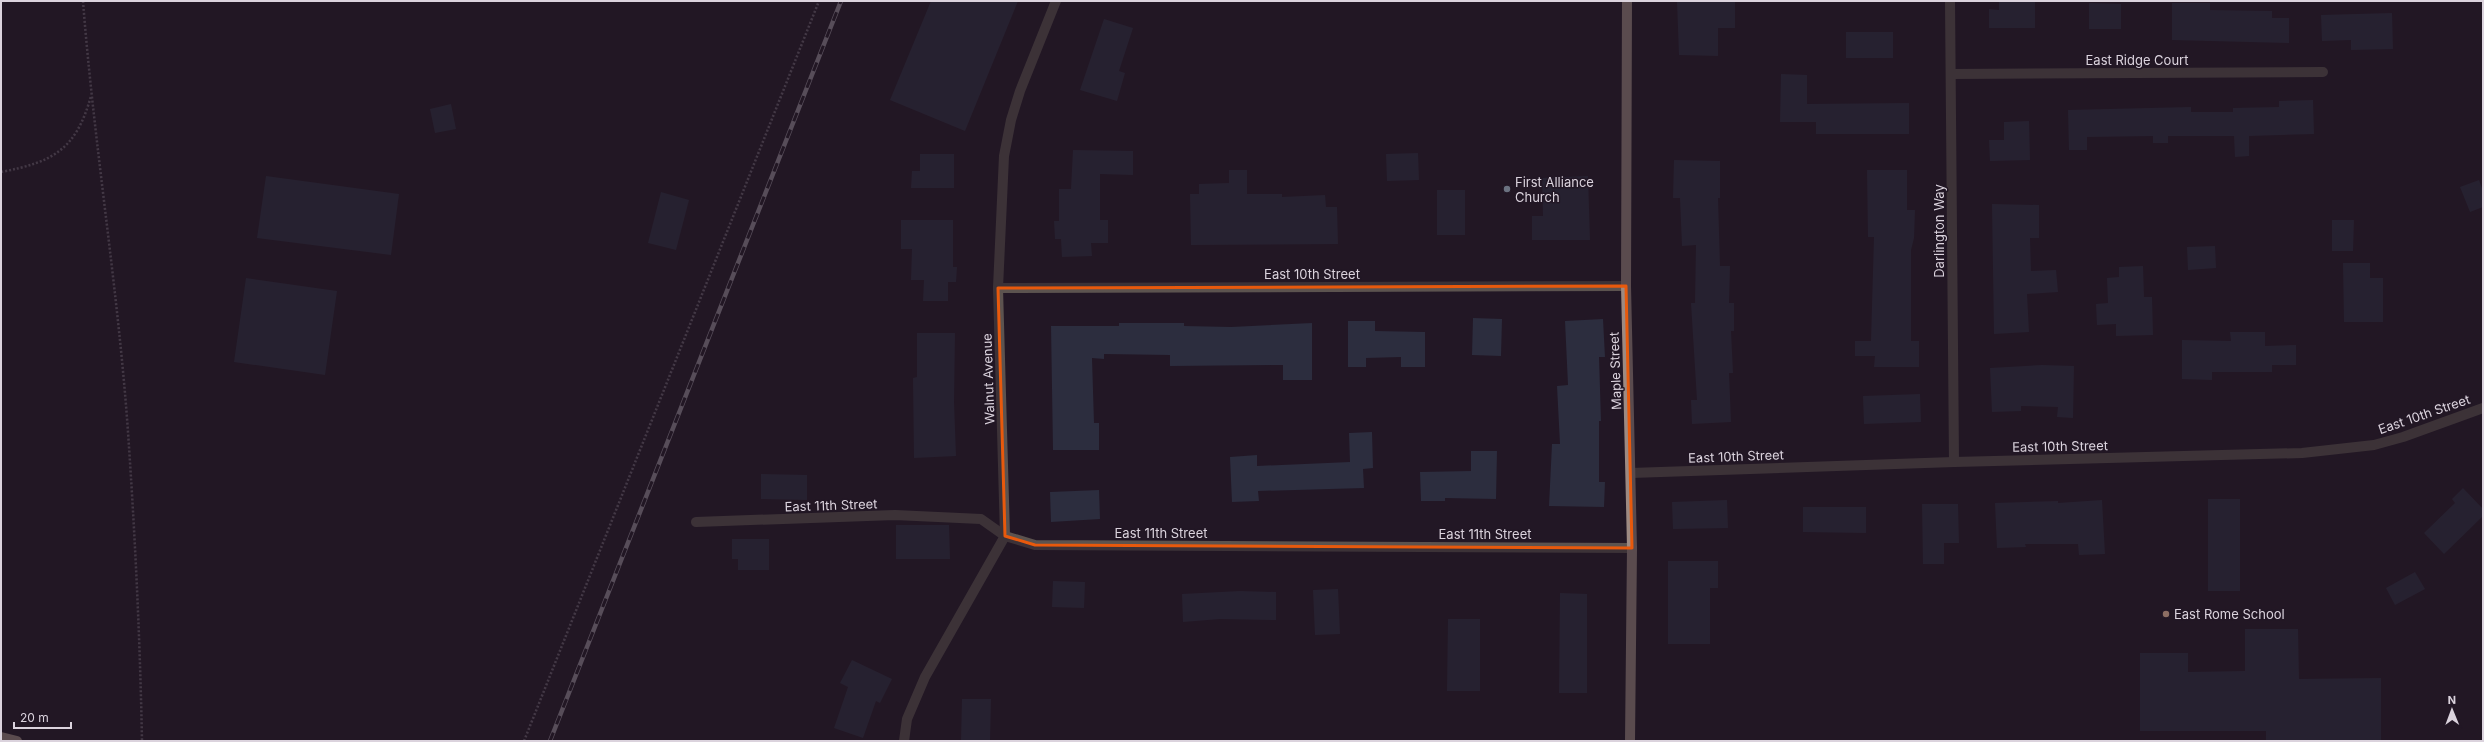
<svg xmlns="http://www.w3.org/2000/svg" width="2484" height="742" viewBox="0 0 2484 742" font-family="Inter,sans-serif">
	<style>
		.building { fill: #2c2d3e }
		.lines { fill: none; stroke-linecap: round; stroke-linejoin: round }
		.path { stroke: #6b616e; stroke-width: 2.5; stroke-dasharray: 2 2; stroke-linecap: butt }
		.minor { stroke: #5c534f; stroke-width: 10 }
		.major { stroke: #9d8a82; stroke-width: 10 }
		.rail-casing { stroke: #978e9a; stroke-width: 4.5 }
		.rail { stroke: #221725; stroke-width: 3; stroke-dasharray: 9; stroke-linecap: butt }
		.marked { fill: none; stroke: #e8590c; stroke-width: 3; stroke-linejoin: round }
		.worship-dot { fill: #6b7280; stroke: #221725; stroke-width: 1.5 }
		.education-dot { fill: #8d6e63; stroke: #221725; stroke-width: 1.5 }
		.labels { text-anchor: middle; stroke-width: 3; stroke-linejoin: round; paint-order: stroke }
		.street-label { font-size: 13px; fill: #dbd3dd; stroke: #221725 }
		.poi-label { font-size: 13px; fill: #dbd3dd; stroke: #221725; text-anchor: start }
	</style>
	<rect width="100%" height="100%" fill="#221725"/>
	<g class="building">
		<polygon points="931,1 1018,1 965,131 890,100"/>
		<polygon points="1677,1 1735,1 1735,28 1718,28 1718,56 1679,55"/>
		<polygon points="1999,2 2035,2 2035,28 1989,28 1989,9 1999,10"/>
		<polygon points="2089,3 2121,4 2121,29 2089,29"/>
		<polygon points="2172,3 2210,3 2210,10 2272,11 2272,18 2289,18 2289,43 2172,40"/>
		<polygon points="2392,13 2393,49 2351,50 2351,40 2322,41 2321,15"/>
		<polygon points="1104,19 1133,28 1119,71 1125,73 1117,101 1080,90"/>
		<rect x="1846" y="32" width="47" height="26"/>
		<polygon points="1781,74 1807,75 1807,104 1909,103 1909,134 1816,134 1816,122 1780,122"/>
		<polygon points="2313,100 2314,134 2249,136 2249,156 2235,157 2234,136 2168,136 2168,143 2153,143 2153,136 2087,137 2087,150 2069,150 2068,110 2191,107 2191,112 2233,112 2233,108 2279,107 2279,101"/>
		<polygon points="451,104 456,129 435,133 430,109"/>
		<polygon points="2029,121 2030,160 1990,161 1989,140 2004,140 2004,122"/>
		<polygon points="1073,150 1133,151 1133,175 1100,174 1100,220 1108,220 1108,243 1091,243 1092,256 1062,257 1061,239 1055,239 1054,221 1059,221 1059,189 1071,189"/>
		<polygon points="1418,153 1419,180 1387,181 1386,154"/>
		<polygon points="920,154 954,154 954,188 911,188 912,171 920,171"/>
		<polygon points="1674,160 1720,161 1720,198 1718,198 1720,266 1730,266 1729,303 1734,303 1734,331 1731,331 1733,373 1729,373 1731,422 1692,424 1691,400 1697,400 1691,303 1695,303 1696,245 1682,246 1680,198 1673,198"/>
		<polygon points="1229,170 1247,170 1247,194 1282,194 1282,197 1325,195 1326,207 1337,207 1338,244 1191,245 1190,194 1199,194 1199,184 1229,183"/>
		<polygon points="1867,170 1907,170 1907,210 1915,210 1914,238 1911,250 1911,341 1919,341 1919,367 1874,367 1875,356 1855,356 1855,341 1871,341 1874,237 1868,237"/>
		<polygon points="266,176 399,194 391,255 257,238"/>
		<polygon points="1588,176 1590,240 1532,240 1532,216 1543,216 1542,178"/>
		<polygon points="2479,180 2483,191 2483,207 2470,212 2460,187"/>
		<rect x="1437" y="190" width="28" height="45"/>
		<polygon points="661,192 689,200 676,250 648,243"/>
		<polygon points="1992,204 2039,205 2039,238 2030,238 2031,271 2056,270 2058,292 2027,294 2029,332 1994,334"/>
		<polygon points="901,220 953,220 953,267 957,267 956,282 948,282 948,301 923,301 924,280 911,280 912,249 901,249"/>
		<polygon points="2332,220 2354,220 2353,251 2332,251"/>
		<polygon points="2215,246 2216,268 2188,270 2187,247"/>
		<polygon points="2343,263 2370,263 2370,278 2383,278 2383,322 2344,322"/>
		<polygon points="2143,266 2144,297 2152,297 2153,335 2116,336 2116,324 2097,325 2096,304 2108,303 2107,278 2119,277 2119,267"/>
		<polygon points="246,278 337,291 325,375 234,362"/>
		<polygon points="1473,318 1502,319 1501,356 1472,355"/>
		<polygon points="1603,319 1605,357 1599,357 1601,421 1599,421 1599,482 1605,482 1604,507 1549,506 1552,444 1560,444 1557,386 1568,385 1565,321"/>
		<polygon points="1348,321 1375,321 1375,331 1425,332 1425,367 1401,367 1401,357 1366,358 1366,367 1348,367"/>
		<polygon points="1119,323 1184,323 1184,326 1231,327 1312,323 1312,380 1283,380 1283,365 1170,366 1170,355 1104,354 1104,359 1092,358 1094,423 1099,423 1099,450 1053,450 1051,326 1119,326"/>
		<polygon points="2230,332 2265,332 2265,346 2296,345 2296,365 2272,365 2272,372 2212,372 2212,380 2182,379 2182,340 2231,341"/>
		<polygon points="917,333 955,333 954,402 956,456 914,458 913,378 917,377"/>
		<polygon points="2042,365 2074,366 2073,418 2057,417 2058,407 2021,406 2021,411 1992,412 1990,368"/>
		<polygon points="1920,394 1921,422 1864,424 1863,396"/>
		<polygon points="1372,432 1373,468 1363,469 1364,488 1258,491 1259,501 1232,502 1230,457 1257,455 1257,466 1350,462 1349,433"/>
		<polygon points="1471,451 1497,451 1496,499 1445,498 1445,501 1421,501 1420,472 1471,471"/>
		<polygon points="761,474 807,475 807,500 761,499"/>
		<polygon points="2463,488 2483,509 2483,516 2444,554 2424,533 2455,503 2452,499"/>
		<polygon points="1099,490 1100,519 1051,522 1050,492"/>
		<rect x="2208" y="499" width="32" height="92"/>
		<polygon points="1727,500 1728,528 1673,529 1672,502"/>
		<polygon points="2102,500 2105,554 2079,555 2078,544 2025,544 2026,547 1997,548 1995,503 2058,501 2058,503"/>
		<polygon points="1922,504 1958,504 1959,543 1944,543 1944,564 1923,564"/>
		<polygon points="1803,507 1866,507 1866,533 1803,532"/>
		<polygon points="896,525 949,525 950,559 896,559"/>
		<polygon points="732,539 769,539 769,570 738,570 738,559 732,559"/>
		<polygon points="1668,561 1718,561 1718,588 1710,588 1710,644 1668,644"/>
		<polygon points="2415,572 2425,589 2395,605 2386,588"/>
		<polygon points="1053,581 1085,582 1084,608 1052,607"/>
		<polygon points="1338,589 1340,634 1315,635 1313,590"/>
		<polygon points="1240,591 1276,592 1276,620 1220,619 1183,622 1182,594"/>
		<polygon points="1560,593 1587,594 1587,693 1559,693"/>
		<polygon points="1448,619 1480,619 1480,691 1447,691"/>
		<polygon points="2245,629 2298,629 2299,679 2381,678 2381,741 2266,741 2266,731 2140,731 2140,653 2188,653 2188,672 2245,671"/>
		<polygon points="852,660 892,679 880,703 876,701 863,738 834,728 848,687 840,683"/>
		<polygon points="962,699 991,699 990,741 961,741"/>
	</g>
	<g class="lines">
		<g class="path">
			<path d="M83,1C94,145 118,288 128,432C135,534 140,638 142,741"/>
			<path d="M1,172C53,162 76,150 91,96"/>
			<polyline points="524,741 819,1"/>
		</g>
		<g class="minor">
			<polyline points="1950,1 1954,462"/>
			<polyline points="1951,74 2323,72"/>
			<polyline points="998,288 1626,286"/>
			<polyline points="1631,473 1954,462 2302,453 2374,445 2403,437 2483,408"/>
			<polyline points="696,522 895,515 981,519 1005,536 1035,545 1632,548"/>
			<polyline points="904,741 907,719 925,677 1005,536 998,288 1004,156 1011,120 1020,91 1056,1"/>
		</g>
		<g class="major">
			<polyline points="1627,1 1626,286 1632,548 1630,741"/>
			<polyline points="1,737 17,741"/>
		</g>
		<defs>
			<polyline id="rail" points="550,741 841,1"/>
		</defs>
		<use href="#rail" class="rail-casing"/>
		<use href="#rail" class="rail"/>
	</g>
	<path d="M0 0H2484V742H0ZM1626,286L1632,548L1035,545L1005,536L998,288Z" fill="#221725" fill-opacity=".55" fill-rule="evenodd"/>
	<path class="marked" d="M1626,286L1632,548L1035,545L1005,536L998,288Z"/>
	<circle class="worship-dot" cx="1507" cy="189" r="4"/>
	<circle class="education-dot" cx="2166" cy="614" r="4"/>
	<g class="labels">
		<g class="street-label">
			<text x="2137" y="65">East Ridge Court</text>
			<text transform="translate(1939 231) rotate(-90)" y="5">Darlington Way</text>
			<text x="1312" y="279">East 10th Street</text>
			<text transform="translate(1615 371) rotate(-92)" y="5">Maple Street</text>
			<text transform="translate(988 379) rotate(-92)" y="5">Walnut Avenue</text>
			<text transform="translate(2424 414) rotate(-19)" y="5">East 10th Street</text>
			<text transform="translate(2060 446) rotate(-1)" y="5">East 10th Street</text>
			<text transform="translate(1736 456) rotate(-2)" y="5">East 10th Street</text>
			<text transform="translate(831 505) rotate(-2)" y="5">East 11th Street</text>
			<text x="1161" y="538">East 11th Street</text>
			<text x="1485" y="539">East 11th Street</text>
		</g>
		<g class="poi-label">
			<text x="1515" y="187">First Alliance<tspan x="1515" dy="15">Church</tspan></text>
			<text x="2174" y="619">East Rome School</text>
		</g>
	</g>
	<rect width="2484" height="742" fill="none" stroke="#dbd3dd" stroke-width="4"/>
	<g transform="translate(2452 710) rotate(359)" stroke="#221725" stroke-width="3" paint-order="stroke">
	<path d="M0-3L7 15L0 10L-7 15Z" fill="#dbd3dd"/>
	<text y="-6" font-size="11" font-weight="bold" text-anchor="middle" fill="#dbd3dd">N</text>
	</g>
	<path d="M14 722v6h57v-6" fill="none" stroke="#dbd3dd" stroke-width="2"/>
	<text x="20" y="722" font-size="12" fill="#dbd3dd" stroke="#221725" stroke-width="3" paint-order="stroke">20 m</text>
</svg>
